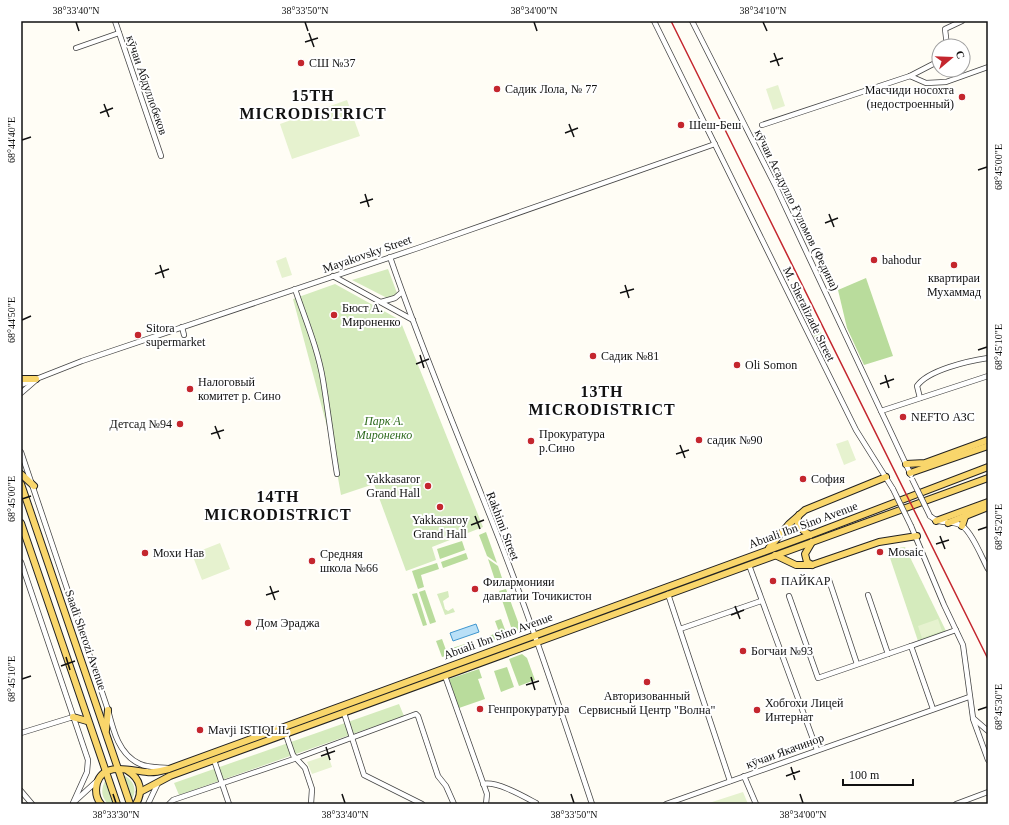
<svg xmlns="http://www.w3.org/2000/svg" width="1009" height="825" viewBox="0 0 1009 825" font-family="'Times New Roman',serif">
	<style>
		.green { fill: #d5ebbd }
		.forest { fill: #b9dc9c }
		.pitch { fill: #e6f2cf }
		.water { fill: #b9e0f7; stroke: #3f96cf }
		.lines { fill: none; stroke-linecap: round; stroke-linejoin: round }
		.minor-casing { stroke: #444; stroke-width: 6 }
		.major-casing { stroke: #222; stroke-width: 8 }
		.minor { stroke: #fff; stroke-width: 4.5 }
		.major { stroke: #f9d66b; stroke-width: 6 }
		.rail { stroke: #c4262e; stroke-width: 1.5 }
		.minor-bridge-casing { stroke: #444; stroke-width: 6; stroke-linecap: butt }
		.minor-bridge { stroke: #fff; stroke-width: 4.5 }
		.ticks { fill: none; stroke: #111; stroke-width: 1.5 }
		.poi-dot { fill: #c4262e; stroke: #fff; stroke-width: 1.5 }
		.labels { text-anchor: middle; stroke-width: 4; stroke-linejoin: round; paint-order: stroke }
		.poi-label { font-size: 12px; fill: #111; stroke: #fff; text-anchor: start }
		.street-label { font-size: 12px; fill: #111; stroke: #fff }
		.park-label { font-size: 12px; font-style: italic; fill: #2f6b1f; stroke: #fff }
		.district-label { font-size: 16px; font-weight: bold; letter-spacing: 1px; fill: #111; stroke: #fff }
		.neatline { fill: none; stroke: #111; stroke-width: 1.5 }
		.ticks-label { font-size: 10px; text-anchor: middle; fill: #111 }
	</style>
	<rect width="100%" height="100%" fill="#fffdf5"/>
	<g class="green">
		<polygon points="388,269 397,293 395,297 389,299 352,280"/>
		<polygon points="335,284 400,320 483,527 432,547 436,560 406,571 374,484 341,495 333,449 293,299"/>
		<polygon points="905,547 946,631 918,641 887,549"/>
		<polygon points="448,591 449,597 443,601 445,609 448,611 453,608 455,612 445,615 437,594"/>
		<polygon points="399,704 404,716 179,795 174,783"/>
		<path d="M123,775C134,780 138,790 131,801Z"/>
		<path d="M105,781L114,804L107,803C101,796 101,789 105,781Z"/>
	</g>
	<g class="forest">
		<polygon points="866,278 893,356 864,365 847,328 838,290"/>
		<polygon points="805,301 834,358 828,364 798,304"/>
		<polygon points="486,532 497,563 487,556 479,535"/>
		<polygon points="462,541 465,550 440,559 437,549"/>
		<polygon points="466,553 468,559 443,568 441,562"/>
		<polygon points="488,559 498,566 504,584 497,586"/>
		<polygon points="437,563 439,569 421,575 424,587 418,589 412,571"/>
		<polygon points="506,589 521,630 513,633 499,591"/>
		<polygon points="425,590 436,622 430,624 419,592"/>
		<polygon points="417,593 427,625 423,626 412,594"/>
		<polygon points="501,619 507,635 491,641 489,636 499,632 495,621"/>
		<polygon points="442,639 446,650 465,644 467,649 442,657 436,641"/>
		<polygon points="522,654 527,658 535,680 519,686 509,659"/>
		<polygon points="507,667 514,687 501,692 494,671"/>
		<polygon points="479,669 482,678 478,679 485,699 459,708 449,679"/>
	</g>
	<g class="pitch">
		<polygon points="778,85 785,106 773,110 766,89"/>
		<polygon points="347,100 360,136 292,159 280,124"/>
		<polygon points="286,257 292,275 282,278 276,261"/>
		<polygon points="848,440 856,460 844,465 836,444"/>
		<polygon points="220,543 230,569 202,580 192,554"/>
		<polygon points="938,619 942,631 922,638 918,626"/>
		<polygon points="328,755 332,767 312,774 307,762"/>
		<polygon points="743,792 748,804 709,803"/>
	</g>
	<polygon class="water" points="476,624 479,632 453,641 450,633"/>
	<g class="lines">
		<defs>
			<g id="minor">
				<polyline points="115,21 161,156"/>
				<polyline points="654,21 856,430 893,489"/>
				<polyline points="692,21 776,187 911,475"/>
				<polyline points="947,46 945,29 962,21"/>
				<polyline points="76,48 119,33"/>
				<polyline points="910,76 939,61"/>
				<polyline points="762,125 910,76 926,83 946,82 988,67"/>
				<path d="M390,257C420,345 456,430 490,516C528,611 560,708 592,804"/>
				<polyline points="333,276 413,320"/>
				<path d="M295,289C305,319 318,349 323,380C328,411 332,443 337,474"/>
				<polyline points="381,302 395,298 402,292"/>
				<polyline points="182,327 184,335"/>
				<polyline points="21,385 82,361 418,248 715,144"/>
				<polyline points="21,393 36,380"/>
				<path d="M920,398L917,386C928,370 968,361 988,358"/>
				<polyline points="881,411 988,376"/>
				<path d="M21,452L108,710C113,730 119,755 140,764C148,768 159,767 168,768"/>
				<path d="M930,516C941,526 951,519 962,526C972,532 982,558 988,569"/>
				<polyline points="911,526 944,605 963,645 973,718 988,731"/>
				<polyline points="21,562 88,760 87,772 73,803"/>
				<polyline points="749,565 817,750"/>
				<polyline points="829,580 857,664"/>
				<polyline points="668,594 730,781"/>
				<polyline points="868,595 888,654"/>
				<polyline points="789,596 818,678 911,646 933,709"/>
				<polyline points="680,629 761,601"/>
				<polyline points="911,646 956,630"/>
				<polyline points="445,676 487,794 486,804"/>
				<polyline points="344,713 364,775 422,804"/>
				<polyline points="973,719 988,760"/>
				<polyline points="285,732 293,755 305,768 312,789 311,804"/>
				<polyline points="21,733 73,717"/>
				<polyline points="214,760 229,804"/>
				<polyline points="744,776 756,804"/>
				<path d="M483,784C497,781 523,796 536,803"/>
				<polyline points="21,791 32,804"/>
				<polyline points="74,802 97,781"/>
				<polyline points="148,804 158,783"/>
				<polyline points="169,804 173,800 297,758 416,714 418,716 438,776 446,786 454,804"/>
				<polyline points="666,804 969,697"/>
				<polyline points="956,804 988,792"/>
			</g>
			<g id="major">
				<polyline points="21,379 36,379"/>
				<polyline points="906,464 925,463 988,440"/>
				<polyline points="910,473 988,446"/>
				<polyline points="21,474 34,486"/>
				<polyline points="21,484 130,804"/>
				<path d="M799,515C794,525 802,530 810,535"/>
				<polyline points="936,521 988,502"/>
				<polyline points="21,523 117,804"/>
				<polyline points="948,523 988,507"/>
				<polyline points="962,526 966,514"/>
				<polyline points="769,548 789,524 805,510 886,477"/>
				<polyline points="775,555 796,565 812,565 879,542 917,536"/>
				<polyline points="812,565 807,562 805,554 812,542"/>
				<polyline points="73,717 87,721"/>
				<polyline points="106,730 108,710"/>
				<path d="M128,771C141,779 143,792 136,804"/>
				<polyline points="140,792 170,776 988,478"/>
				<path d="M101,804C96,798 95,791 97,783C104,761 131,771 147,772C155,773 161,771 169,769L810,535L988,467"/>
			</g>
		</defs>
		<use href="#minor" class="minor-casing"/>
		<use href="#major" class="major-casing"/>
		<use href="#minor" class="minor"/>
		<use href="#major" class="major"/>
		<polyline class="rail" points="671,21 988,659"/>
		<defs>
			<g id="minor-bridge">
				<polyline points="912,479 930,516"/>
				<polyline points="893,489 911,526"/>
			</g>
		</defs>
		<use href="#minor-bridge" class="minor-bridge-casing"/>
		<use href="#minor-bridge" class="minor-bridge"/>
	</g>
	<path class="ticks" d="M76,22L79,31M305,22L308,31M534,22L537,31M763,22L767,31M309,33L314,47M305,42L318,38M774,53L779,66M770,62L783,58M104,104L109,117M100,113L113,108M569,124L574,137M565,133L578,128M22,140L31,137M978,170L987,167M365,194L369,207M360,203L373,199M829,214L834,227M825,223L838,218M160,265L164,278M155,274L169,269M625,285L629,298M620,293L634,289M22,320L31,316M978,350L987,347M420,355L424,368M416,364L429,359M885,375L889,388M880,384L894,379M215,426L220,439M211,434L224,430M680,445L685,458M676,454L689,450M22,499L31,496M475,516L480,529M471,525L484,520M978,530L987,527M940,536L945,549M936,544L949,540M270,586L275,600M266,595L279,591M735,606L740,619M731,615L744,610M66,657L70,670M61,666L75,661M531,677L535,690M22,679L31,676M526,685L539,681M978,710L987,707M326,747L330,760M321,756L335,751M791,767L795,780M786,776L800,771M113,794L116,803M342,794L345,803M571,794L574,803M800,794L803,803"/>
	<g class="poi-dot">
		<circle cx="301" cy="63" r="4"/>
		<circle cx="497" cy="89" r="4"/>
		<circle cx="962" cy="97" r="4"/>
		<circle cx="681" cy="125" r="4"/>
		<circle cx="874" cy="260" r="4"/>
		<circle cx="954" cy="265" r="4"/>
		<circle cx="334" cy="315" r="4"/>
		<circle cx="138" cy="335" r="4"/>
		<circle cx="593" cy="356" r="4"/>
		<circle cx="737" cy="365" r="4"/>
		<circle cx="190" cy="389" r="4"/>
		<circle cx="903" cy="417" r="4"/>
		<circle cx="180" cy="424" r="4"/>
		<circle cx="699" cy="440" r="4"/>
		<circle cx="531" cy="441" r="4"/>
		<circle cx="803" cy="479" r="4"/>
		<circle cx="428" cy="486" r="4"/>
		<circle cx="440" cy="507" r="4"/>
		<circle cx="880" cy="552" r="4"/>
		<circle cx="145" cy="553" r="4"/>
		<circle cx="312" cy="561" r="4"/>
		<circle cx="773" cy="581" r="4"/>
		<circle cx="475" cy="589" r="4"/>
		<circle cx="248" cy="623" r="4"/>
		<circle cx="743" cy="651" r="4"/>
		<circle cx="647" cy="682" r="4"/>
		<circle cx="480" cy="709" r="4"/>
		<circle cx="757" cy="710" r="4"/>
		<circle cx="200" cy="730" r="4"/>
	</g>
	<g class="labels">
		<g class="poi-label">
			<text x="309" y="67">СШ №37</text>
			<text x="505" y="93">Садик Лола, № 77</text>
			<text x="954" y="94" text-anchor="end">Масчиди носохта<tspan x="954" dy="14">(недостроенный)</tspan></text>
			<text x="689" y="129">Шеш-Беш</text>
			<text x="882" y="264">bahodur</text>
			<text x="954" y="282" text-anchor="middle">квартираи<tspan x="954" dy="14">Мухаммад</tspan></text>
			<text x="342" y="312">Бюст А.<tspan x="342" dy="14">Мироненко</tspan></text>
			<text x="146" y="332">Sitora<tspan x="146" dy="14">supermarket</tspan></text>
			<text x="601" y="360">Садик №81</text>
			<text x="745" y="369">Oli Somon</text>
			<text x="198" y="386">Налоговый<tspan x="198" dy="14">комитет р. Сино</tspan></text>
			<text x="911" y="421">NEFTO АЗС</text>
			<text x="172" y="428" text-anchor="end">Детсад №94</text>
			<text x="539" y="438">Прокуратура<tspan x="539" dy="14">р.Сино</tspan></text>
			<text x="707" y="444">садик №90</text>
			<text x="420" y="483" text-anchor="end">Yakkasaror<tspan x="420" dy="14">Grand Hall</tspan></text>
			<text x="811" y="483">София</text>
			<text x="440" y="524" text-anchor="middle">Yakkasaroy<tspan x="440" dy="14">Grand Hall</tspan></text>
			<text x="888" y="556">Mosaic</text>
			<text x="153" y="557">Мохи Нав</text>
			<text x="320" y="558">Средняя<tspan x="320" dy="14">школа №66</tspan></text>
			<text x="781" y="585">ПАЙКАР</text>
			<text x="483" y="586">Филармонияи<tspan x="483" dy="14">давлатии Точикистон</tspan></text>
			<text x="256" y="627">Дом Эраджа</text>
			<text x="751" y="655">Богчаи №93</text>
			<text x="647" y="700" text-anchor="middle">Авторизованный<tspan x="647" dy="14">Сервисный Центр "Волна"</tspan></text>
			<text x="765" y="707">Хобгохи Лицей<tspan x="765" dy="14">Интернат</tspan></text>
			<text x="488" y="713">Генпрокуратура</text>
			<text x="208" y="734">Mavji ISTIQLIL</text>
		</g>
		<g class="street-label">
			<text transform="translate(147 85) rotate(71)" y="4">кӯчаи Абдуллобеков</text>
			<text transform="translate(797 210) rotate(64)" y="4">кӯчаи Асадулло Ғуломов (Федина)</text>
			<text transform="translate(367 254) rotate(-19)" y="4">Mayakovsky Street</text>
			<text transform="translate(809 314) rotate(64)" y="4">M. Sheralizade Street</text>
			<text transform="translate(803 525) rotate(-20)" y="4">Abuali Ibn Sino Avenue</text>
			<text transform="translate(503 526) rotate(69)" y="4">Rakhimi Street</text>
			<text transform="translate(498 636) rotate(-20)" y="4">Abuali Ibn Sino Avenue</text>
			<text transform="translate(86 640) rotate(71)" y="4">Saadi Sherozi Avenue</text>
			<text transform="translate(785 751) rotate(-20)" y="4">кӯчаи Якачинор</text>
		</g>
		<g class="park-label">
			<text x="384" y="425">Парк А.<tspan x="384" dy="14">Мироненко</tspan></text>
		</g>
		<g class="district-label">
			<text x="313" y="101">15TH<tspan x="313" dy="18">MICRODISTRICT</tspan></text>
			<text x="602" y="397">13TH<tspan x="602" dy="18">MICRODISTRICT</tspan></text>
			<text x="278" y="502">14TH<tspan x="278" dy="18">MICRODISTRICT</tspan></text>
		</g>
	</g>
	<rect width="1009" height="825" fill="none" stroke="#ffffff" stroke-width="44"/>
	<g transform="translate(951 58) rotate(71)"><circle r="19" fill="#ffffff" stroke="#a0a0a0"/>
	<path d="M0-3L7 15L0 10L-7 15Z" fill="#c4262e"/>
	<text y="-6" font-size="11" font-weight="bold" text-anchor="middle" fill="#111111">С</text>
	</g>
	<path d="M843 779v6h70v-6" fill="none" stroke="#111111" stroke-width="2"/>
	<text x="849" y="779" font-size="12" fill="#111111" stroke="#ffffff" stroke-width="3" paint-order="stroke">100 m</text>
	<rect x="22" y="22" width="965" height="781" class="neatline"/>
	<g class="ticks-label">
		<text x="76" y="14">38°33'40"N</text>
		<text x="305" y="14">38°33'50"N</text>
		<text x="534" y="14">38°34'00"N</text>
		<text x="763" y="14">38°34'10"N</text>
		<text transform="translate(11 140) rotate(-90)" y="4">68°44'40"E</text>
		<text transform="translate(998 167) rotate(-90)" y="4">68°45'00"E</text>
		<text transform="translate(11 320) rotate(-90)" y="4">68°44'50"E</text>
		<text transform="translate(998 347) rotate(-90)" y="4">68°45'10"E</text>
		<text transform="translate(11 499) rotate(-90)" y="4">68°45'00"E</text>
		<text transform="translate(998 527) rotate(-90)" y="4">68°45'20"E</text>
		<text transform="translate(11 679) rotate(-90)" y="4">68°45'10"E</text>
		<text transform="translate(998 707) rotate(-90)" y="4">68°45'30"E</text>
		<text x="116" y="818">38°33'30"N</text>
		<text x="345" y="818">38°33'40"N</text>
		<text x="574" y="818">38°33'50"N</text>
		<text x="803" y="818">38°34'00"N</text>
	</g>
</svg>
